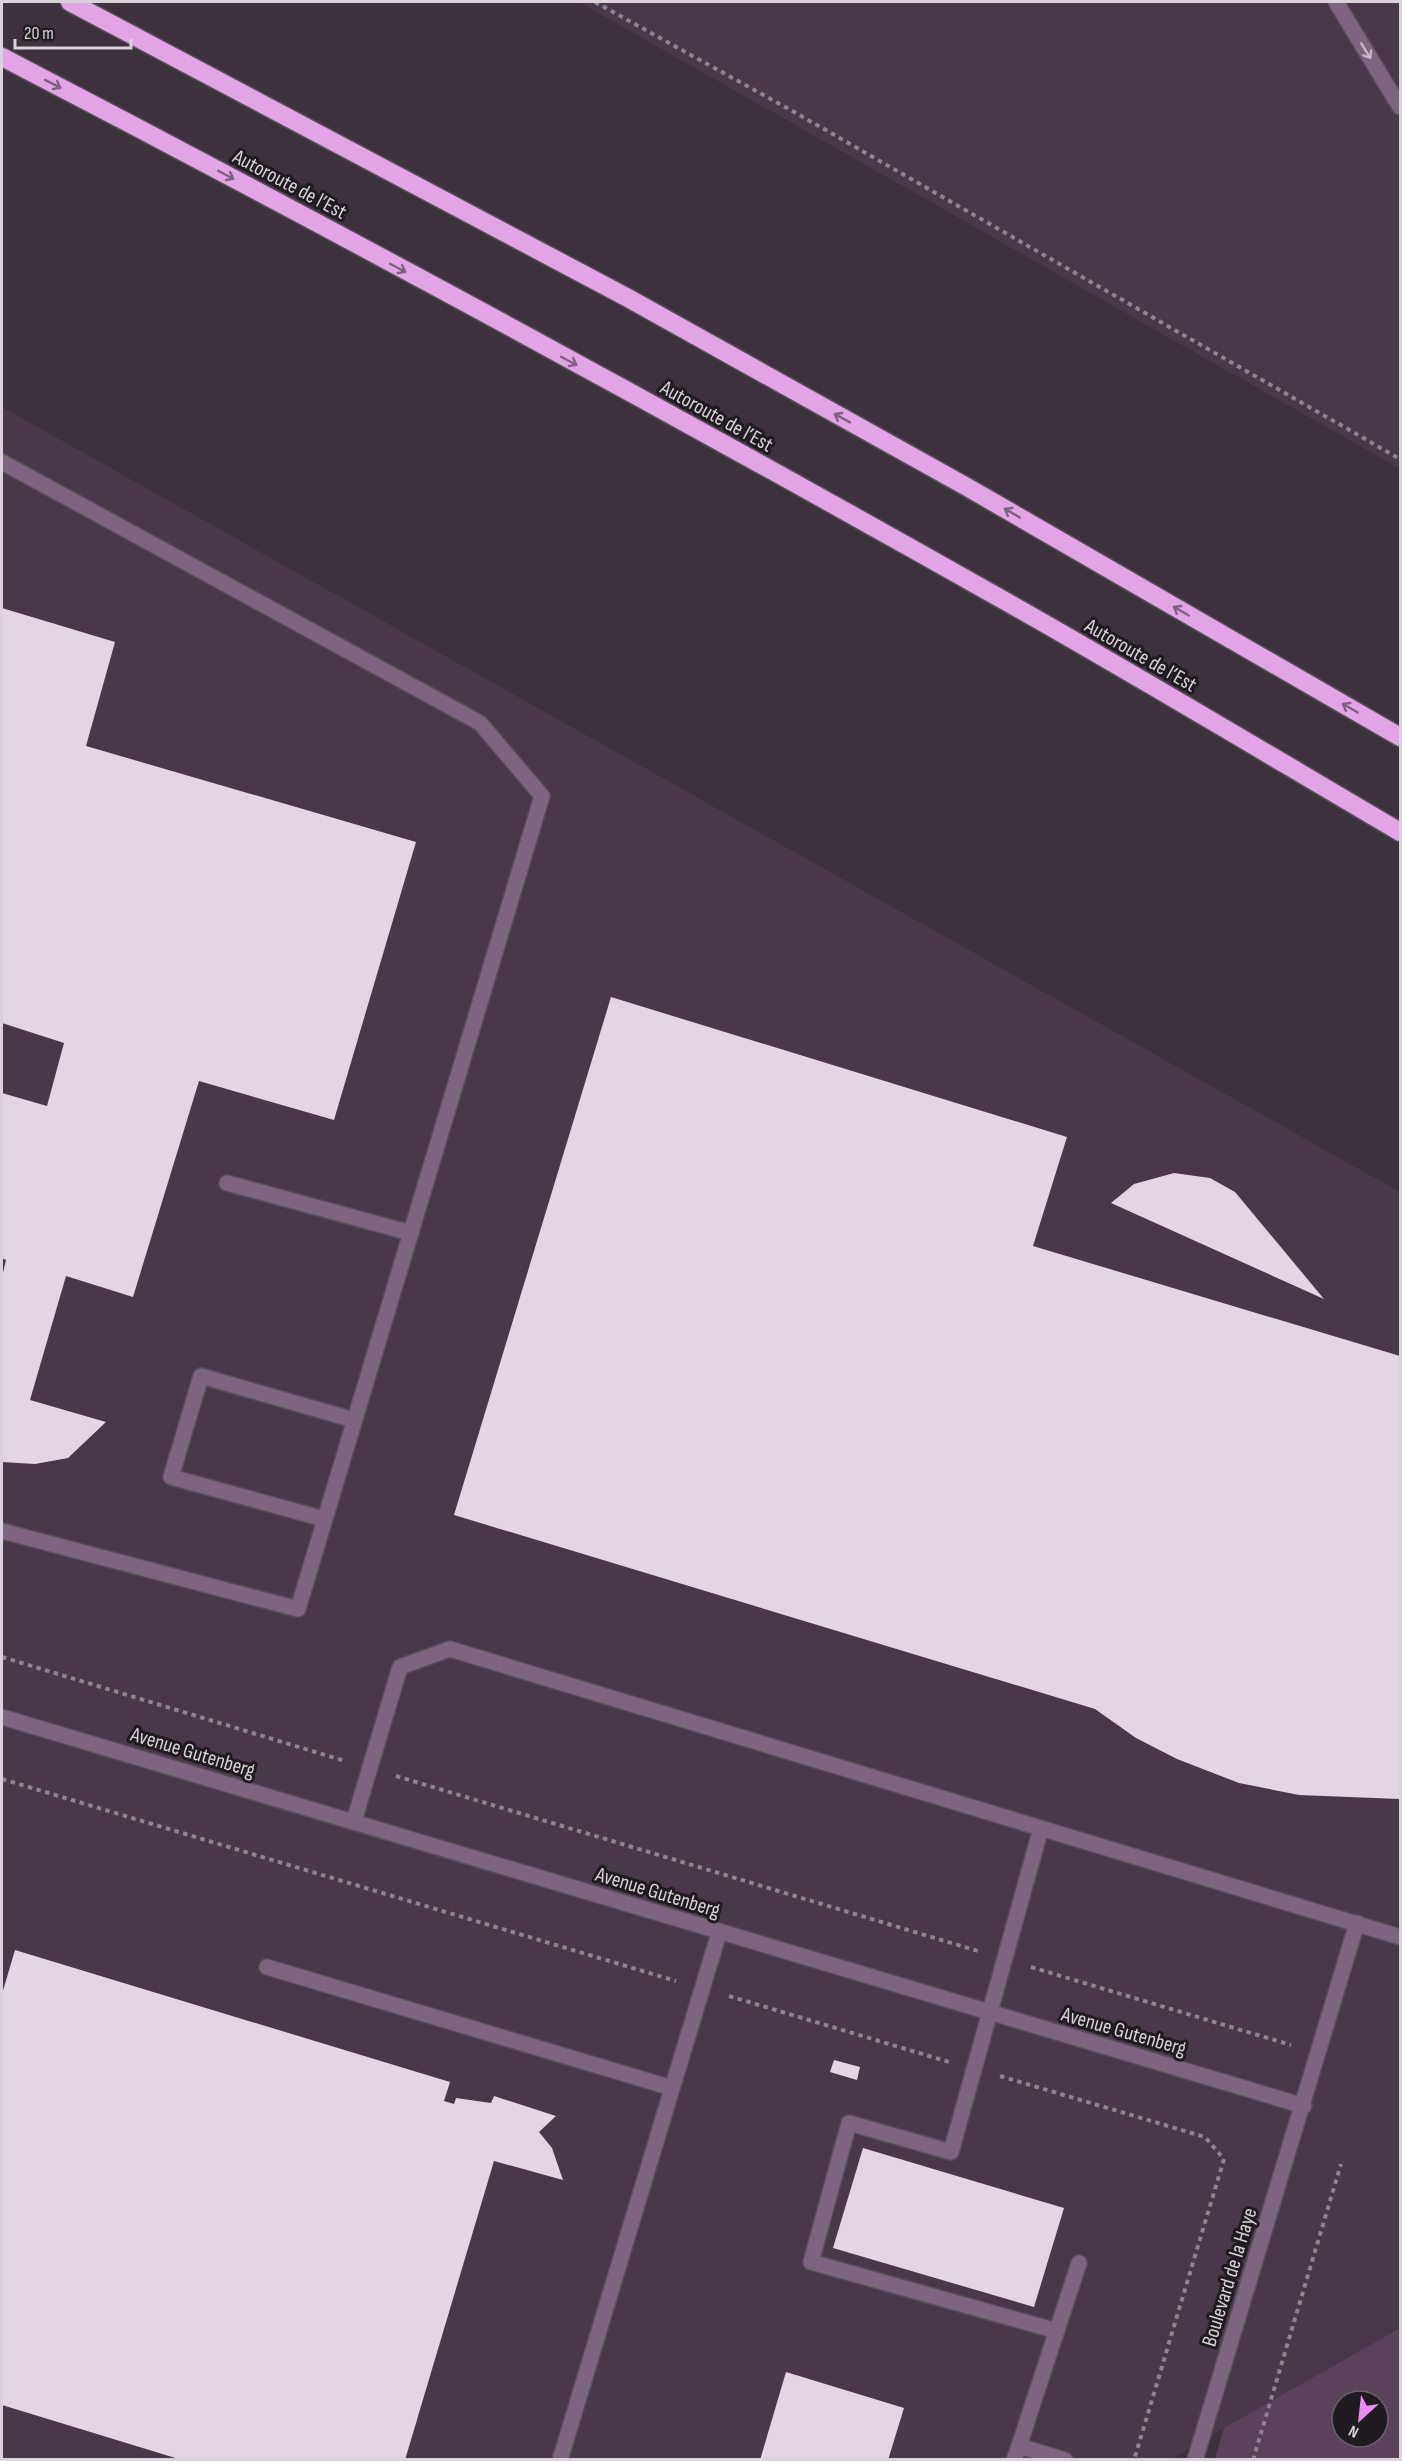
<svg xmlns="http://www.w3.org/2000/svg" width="1402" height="2461" viewBox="0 0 1402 2461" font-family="'Sofia Sans Condensed',sans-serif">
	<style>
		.built { fill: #483849 }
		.green { fill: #59425a; fill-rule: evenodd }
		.building { fill: #e4d5e4 }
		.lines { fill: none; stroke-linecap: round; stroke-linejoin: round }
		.minor-casing { stroke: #584e59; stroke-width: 18 }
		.highway-casing { stroke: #584e59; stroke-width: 21 }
		.path { stroke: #8d848e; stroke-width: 4; stroke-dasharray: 4.5 4.5; stroke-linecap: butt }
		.minor { stroke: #7e657f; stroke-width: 15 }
		.highway { stroke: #e1a4e5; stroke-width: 18 }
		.oneway { stroke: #c2b7c3 }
		.oneway2 { stroke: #806082 }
		.labels { text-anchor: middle; stroke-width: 6; stroke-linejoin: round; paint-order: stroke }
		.street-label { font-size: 21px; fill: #d9d2da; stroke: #201b20 }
	</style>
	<rect width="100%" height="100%" fill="#3c313d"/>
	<g class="built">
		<polygon points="579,2 1400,2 1400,469"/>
		<polygon points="2,407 1400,1192 1400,2328 1171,2459 2,2459"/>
	</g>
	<path class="green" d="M1400,2328V2459H1215L1224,2428ZM1342,2401H1378V2437H1342Z"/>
	<g class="building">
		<polygon points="2,608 115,642 86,746 416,842 334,1120 199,1081 133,1297 66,1276 30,1400 106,1422 68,1458 35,1464 2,1462 2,1277 6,1260 2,1258 2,1093 47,1106 64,1043 2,1023"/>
		<polygon points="611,997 1067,1137 1033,1246 1400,1356 1400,1799 1299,1795 1239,1783 1177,1759 1136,1738 1095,1709 454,1515"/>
		<polygon points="1174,1173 1210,1178 1235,1192 1324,1299 1111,1203 1134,1184"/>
		<polygon points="15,1950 450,2082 444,2101 454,2104 456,2098 491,2103 494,2096 556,2116 539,2132 552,2148 563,2180 494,2161 405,2460 182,2460 2,2405 2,1994"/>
		<polygon points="834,2060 860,2067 857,2080 830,2072"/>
		<polygon points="863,2148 1064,2208 1034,2307 833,2248"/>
		<polygon points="786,2372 904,2408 888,2460 760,2460"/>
	</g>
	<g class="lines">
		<defs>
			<g id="minor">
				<polyline points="1336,2 1400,107"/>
				<polyline points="2,462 480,723 542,796 298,1609 2,1531"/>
				<polyline points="227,1183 411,1233"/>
				<polyline points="324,1519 171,1477 201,1376 354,1420"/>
				<polyline points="2,1717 1304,2106"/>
				<polyline points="354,1821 400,1667 450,1649 1400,1937"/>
				<polyline points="1041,1828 951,2152 849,2123 811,2262 1057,2331"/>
				<polyline points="267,1967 672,2088"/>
				<polyline points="1019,2446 1079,2263"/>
				<polyline points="560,2460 719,1933"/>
				<polyline points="1014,2460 1019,2446 1065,2460"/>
				<polyline points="1195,2460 1357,1923"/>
			</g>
			<g id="highway">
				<polyline points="70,2 628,298 967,487 1400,737"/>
				<path d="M2,57C339,232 674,414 1005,601C1138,676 1269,755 1400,832"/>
			</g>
		</defs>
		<use href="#minor" class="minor-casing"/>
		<use href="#highway" class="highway-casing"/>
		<g class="path">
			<polyline points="595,2 796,113 1400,459"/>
			<polyline points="2,1657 345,1761"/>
			<polyline points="396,1776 978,1951"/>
			<polyline points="2,1779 676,1981"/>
			<polyline points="1031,1967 1291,2045"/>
			<polyline points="729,1996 949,2062"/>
			<polyline points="1000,2076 1205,2137 1224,2159 1134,2460"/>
			<polyline points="1253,2460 1341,2164"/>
		</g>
		<use href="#minor" class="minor"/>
		<use href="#highway" class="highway"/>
	</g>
	<defs><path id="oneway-shaft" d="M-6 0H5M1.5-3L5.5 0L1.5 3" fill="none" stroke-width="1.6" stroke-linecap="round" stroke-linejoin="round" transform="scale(1.5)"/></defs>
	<use class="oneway" href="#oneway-shaft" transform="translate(1366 51) rotate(58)"/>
	<g class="oneway2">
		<use href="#oneway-shaft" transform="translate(53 84) rotate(27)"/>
		<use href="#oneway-shaft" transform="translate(226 175) rotate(28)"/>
		<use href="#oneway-shaft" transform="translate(398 268) rotate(28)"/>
		<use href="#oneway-shaft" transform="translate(569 361) rotate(28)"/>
		<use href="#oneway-shaft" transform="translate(842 418) rotate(-151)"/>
		<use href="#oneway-shaft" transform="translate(1012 513) rotate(-150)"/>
		<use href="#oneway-shaft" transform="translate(1181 611) rotate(-150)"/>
		<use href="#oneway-shaft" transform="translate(1350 708) rotate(-150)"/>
	</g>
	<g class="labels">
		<g class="street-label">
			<text transform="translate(290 184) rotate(28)" y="7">Autoroute de l’Est</text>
			<text transform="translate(717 416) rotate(29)" y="7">Autoroute de l’Est</text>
			<text transform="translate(1141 655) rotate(30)" y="7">Autoroute de l’Est</text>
			<text transform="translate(193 1752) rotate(17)" y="7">Avenue Gutenberg</text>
			<text transform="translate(658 1892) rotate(17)" y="7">Avenue Gutenberg</text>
			<text transform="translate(1124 2031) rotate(16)" y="7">Avenue Gutenberg</text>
			<text transform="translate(1229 2277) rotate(-73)" y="7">Boulevard de la Haye</text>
		</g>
	</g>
	<rect width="1402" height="2461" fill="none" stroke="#d9d2da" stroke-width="6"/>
	<g transform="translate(1360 2419) rotate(207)"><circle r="28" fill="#201b20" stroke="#6a646a" stroke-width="1.5"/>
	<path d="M0-4.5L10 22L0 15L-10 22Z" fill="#ef8bf6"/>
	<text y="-9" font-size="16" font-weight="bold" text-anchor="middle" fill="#d9d2da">N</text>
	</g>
	<path d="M15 39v9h116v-9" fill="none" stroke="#d9d2da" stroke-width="3"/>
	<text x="24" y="39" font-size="18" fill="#d9d2da" stroke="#201b20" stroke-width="4.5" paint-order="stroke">20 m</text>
</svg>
